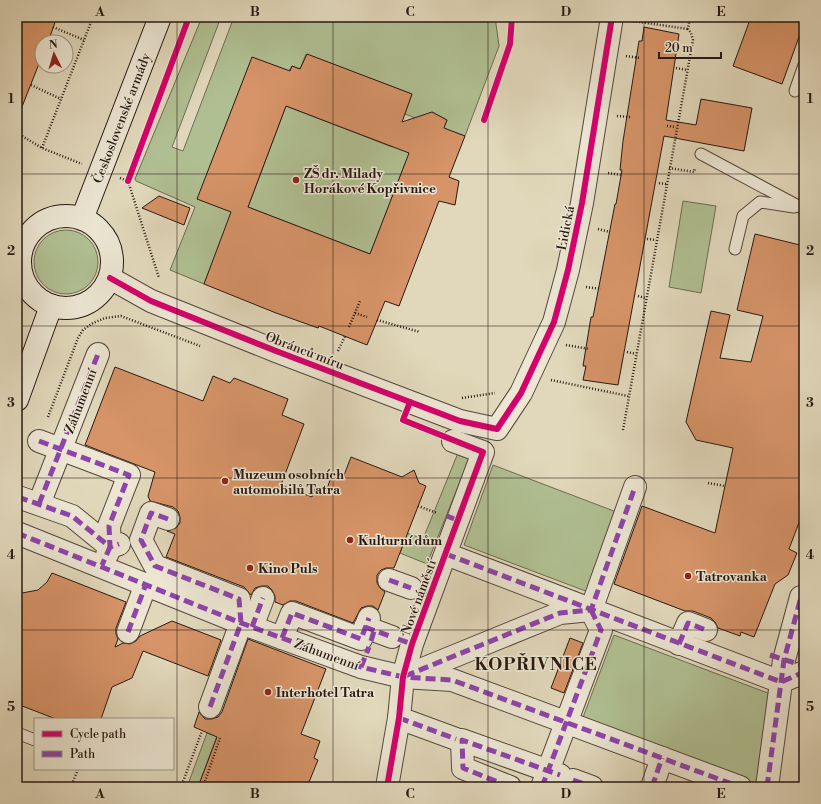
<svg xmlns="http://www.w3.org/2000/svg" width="821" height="804" viewBox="0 0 821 804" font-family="'Libre Bodoni',serif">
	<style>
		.green { fill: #b0bf92; stroke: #6c6c52 }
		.building { fill: #d69468; stroke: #281812; fill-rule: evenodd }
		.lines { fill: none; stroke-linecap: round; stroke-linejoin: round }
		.lane-casing { stroke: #56483c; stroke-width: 13 }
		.street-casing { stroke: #56483c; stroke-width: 24 }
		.secondary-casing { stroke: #281812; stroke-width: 24 }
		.path { stroke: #281812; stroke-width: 2.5; stroke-dasharray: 1 2; stroke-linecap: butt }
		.lane { stroke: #ece6d3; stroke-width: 11 }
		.street { stroke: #ece6d3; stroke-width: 22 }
		.secondary { stroke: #ece6d3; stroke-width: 22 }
		.quiet { stroke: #8e44ad; stroke-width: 5; stroke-dasharray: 10 5; stroke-linecap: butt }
		.cycleway-casing { stroke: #ece6d3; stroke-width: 8 }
		.cycleway { stroke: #d6006c; stroke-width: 6 }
		.grid { fill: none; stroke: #281812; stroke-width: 1; stroke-opacity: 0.55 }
		.poi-dot { fill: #8f2418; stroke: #ece6d3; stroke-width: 1.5 }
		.labels { text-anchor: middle; stroke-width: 3; stroke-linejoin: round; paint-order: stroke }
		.street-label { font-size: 13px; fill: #281812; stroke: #ece6d3 }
		.poi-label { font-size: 13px; font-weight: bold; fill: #281812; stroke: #ece6d3; text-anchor: start }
		.district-label { font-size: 17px; font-weight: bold; letter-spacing: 1px; fill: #281812; stroke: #ece6d3 }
		.neatline { fill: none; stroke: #281812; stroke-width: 1.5 }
		.grid-label { font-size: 13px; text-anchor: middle; font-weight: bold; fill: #281812 }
	</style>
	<rect width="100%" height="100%" fill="#e1d8bb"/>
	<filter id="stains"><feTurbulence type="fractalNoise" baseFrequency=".005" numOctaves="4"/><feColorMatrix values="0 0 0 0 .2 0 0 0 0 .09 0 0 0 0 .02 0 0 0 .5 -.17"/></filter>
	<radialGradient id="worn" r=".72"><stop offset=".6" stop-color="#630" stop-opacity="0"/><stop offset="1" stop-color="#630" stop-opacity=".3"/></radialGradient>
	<g class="green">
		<polygon points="202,17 221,17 172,147 183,151 234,17 495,17 499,46 465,136 443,129 447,120 432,112 426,122 405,114 412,94 306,54 300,69 292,66 198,199 235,213 222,238 204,284 170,270 195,207 136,181 135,179"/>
		<polygon points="286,106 392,147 418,131 370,254 248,207"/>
		<polygon points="683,201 716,206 701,293 669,287"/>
		<circle cx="66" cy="262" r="32"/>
		<polygon points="460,448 471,454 427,564 400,553 407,533 423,539"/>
		<polygon points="493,465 619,513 588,592 464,545"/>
		<polygon points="614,635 773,695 756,787 582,720"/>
		<polygon points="207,733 217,736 198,787 187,787"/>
	</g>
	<g class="building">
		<polygon points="20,17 57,17 48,42 42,42 42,56 18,117 17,25"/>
		<polygon points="751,17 804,17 804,23 782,84 733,66"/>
		<polygon points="644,27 679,34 666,120 696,125 701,99 752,108 744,151 664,136 618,385 583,380 586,366 583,366 591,317 593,317 615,204 616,204 622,170 620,170 623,141 639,41 642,41"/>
		<path d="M307,54L412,94L402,122L432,112L447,120L444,128L465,136L449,177L459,181L455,205L439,201L399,306L385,301L367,345L319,326L318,328L276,313L204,284L231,212L197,199L252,57L290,71L292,66L300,69ZM286,106L409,153L370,254L248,207Z"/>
		<polygon points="159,196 190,208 184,225 142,208"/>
		<polygon points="755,234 804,246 804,521 800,520 789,549 797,553 788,575 775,584 754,637 741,632 740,636 718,628 715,622 711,618 693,611 685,611 614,584 642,506 715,533 733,448 696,440 686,422 711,311 730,315 720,358 751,362 763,316 737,310"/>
		<polygon points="115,367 203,401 213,376 230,383 234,378 288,399 282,415 304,424 281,485 312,497 315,488 326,492 332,474 343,478 351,457 402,477 414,470 419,483 426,486 394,568 386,568 381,570 377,575 377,583 380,588 385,592 378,610 373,606 367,606 361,608 353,623 296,601 290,601 283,605 275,602 275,596 272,590 268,586 261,586 255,588 251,595 244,587 166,557 175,534 167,531 176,528 180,523 180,517 178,511 173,507 150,501 148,496 155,472 85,445"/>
		<polygon points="52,573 126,602 116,628 116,634 118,639 115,647 123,643 130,644 136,641 140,636 172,621 221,640 208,676 143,651 132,678 112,687 101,719 56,719 17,704 17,594 38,590 47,582"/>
		<polygon points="570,638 583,643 564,693 551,688"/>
		<polygon points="248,639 326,669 301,734 320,741 314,758 318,760 307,787 198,787 217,737 194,727 199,712 205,719 212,719 218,717 222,712"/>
	</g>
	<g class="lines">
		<defs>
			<g id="lane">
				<polyline points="795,91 804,65"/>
				<polyline points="701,154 802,208"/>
				<polyline points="735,249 743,216 760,202 794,207"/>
				<polyline points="17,733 35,740"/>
			</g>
			<g id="street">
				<polyline points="110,278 151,301 276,351 460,421 497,429 521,393 554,322 568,270 582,203 612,17"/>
				<polyline points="39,441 129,475 109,526 110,547 119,544"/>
				<polyline points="18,497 72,516 110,547 107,555"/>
				<polyline points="39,504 98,354"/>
				<polyline points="168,519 151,513 141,540 155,566 239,599 241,623 210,707"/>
				<polyline points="17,533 241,623 361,667 403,677 452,680 740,787"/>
				<polyline points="446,554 781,682 804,672"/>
				<polyline points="389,580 411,588"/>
				<polyline points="252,627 263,598"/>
				<polyline points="365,627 392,637"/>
				<polyline points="128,632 146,584"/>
				<polyline points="282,638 292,613 361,639 369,618"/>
				<polyline points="679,644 688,623 706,630"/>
				<polyline points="408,675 560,613 591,610 635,487"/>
				<polyline points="399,718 456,739"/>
				<polyline points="573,780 592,787"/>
				<polyline points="387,787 399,718 403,677 412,644 483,452 453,441"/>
				<polyline points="510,787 463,768 462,740 560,775"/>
				<polyline points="542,787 601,630 591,610"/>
				<polyline points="652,787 662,758"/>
				<polyline points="767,787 784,660 801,597"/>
			</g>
			<g id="secondary">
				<circle cx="66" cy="262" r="46"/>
				<polyline points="82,219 160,17"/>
				<polyline points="17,400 51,306"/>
			</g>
		</defs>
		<use href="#lane" class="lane-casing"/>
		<use href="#street" class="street-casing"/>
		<use href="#secondary" class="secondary-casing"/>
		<g class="path">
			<polyline points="633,21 688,29"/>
			<polyline points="53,27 84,40"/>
			<polyline points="626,56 640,58"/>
			<polyline points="676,68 687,70"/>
			<polyline points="31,85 61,99"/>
			<polyline points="617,116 630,117"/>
			<polyline points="667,126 676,127"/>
			<polyline points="17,133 42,148 82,164"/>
			<polyline points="42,148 93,17"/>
			<polyline points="669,168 694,172 695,168"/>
			<polyline points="608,173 621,175"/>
			<polyline points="120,178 128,181 159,278"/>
			<polyline points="659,183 666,184"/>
			<polyline points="598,229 610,232"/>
			<polyline points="647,239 656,240"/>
			<polyline points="586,287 601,289"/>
			<polyline points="638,296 645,298"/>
			<polyline points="355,313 367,317"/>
			<polyline points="377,320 420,332"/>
			<polyline points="349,327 360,301"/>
			<polyline points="566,345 589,349"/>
			<polyline points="338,351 345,336"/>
			<polyline points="627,352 636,354"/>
			<polyline points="551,380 628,396"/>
			<polyline points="462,398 495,393"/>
			<polyline points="48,417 78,338 83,330 93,323 105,318 121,316 200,346"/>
			<polyline points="623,430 693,40 691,33 688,29 690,17"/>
			<polyline points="708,483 725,486"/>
			<polyline points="418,506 437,513"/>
			<polyline points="71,787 78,769"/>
			<polyline points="181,787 202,731"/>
			<polyline points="203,787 220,738"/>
		</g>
		<use href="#lane" class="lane"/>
		<use href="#street" class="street"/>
		<use href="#secondary" class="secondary"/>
		<g class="quiet">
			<polyline points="39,441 129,475 109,526 110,547 119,544"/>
			<polyline points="18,497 72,516 110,547 102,565"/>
			<polyline points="39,504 98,354"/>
			<polyline points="447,516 457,520"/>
			<polyline points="168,519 151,513 141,540 155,566 239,599 241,623 210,707"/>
			<polyline points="17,533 241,623 361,667 403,677 452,680 740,787"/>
			<polyline points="446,554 781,682 804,672"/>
			<polyline points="389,580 411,588"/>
			<polyline points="417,591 431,596"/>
			<polyline points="252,627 263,598"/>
			<polyline points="365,627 392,637"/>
			<polyline points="128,632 146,584"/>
			<polyline points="282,638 292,613 361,639 369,618"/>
			<polyline points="398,639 412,644"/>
			<polyline points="371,641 374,631"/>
			<polyline points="679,644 688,623 706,630"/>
			<polyline points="770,655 804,666"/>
			<polyline points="361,667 369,647"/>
			<polyline points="405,676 560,613 591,610 635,487"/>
			<polyline points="399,718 456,739"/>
			<polyline points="573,780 592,787"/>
			<polyline points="510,787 463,768 462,740 560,775"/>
			<polyline points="542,787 601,630 591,610"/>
			<polyline points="652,787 662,758"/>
			<polyline points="767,787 784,660 801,597"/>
		</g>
		<defs>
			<g id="cycleway">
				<polyline points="484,120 510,44 512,17"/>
				<polyline points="128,181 189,17"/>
				<polyline points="110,278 151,301 276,351 460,421 497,429 521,393 554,322 568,270 582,203 612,17"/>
				<polyline points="387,787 399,718 403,677 412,644 483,452 403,420 410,402"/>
			</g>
		</defs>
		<use href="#cycleway" class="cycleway-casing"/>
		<use href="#cycleway" class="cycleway"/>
	</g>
	<path class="grid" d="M177,17V787M333,17V787M488,17V787M644,17V787M17,174H804M17,326H804M17,478H804M17,630H804"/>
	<g class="poi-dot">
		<circle cx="296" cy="180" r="4"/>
		<circle cx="225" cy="481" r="4"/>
		<circle cx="350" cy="540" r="4"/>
		<circle cx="250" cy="568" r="4"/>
		<circle cx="688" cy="576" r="4"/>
		<circle cx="268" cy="692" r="4"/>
	</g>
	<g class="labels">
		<g class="street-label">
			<text transform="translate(121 118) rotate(-69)" y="5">Československé armády</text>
			<text transform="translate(565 228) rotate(-79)" y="5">Lidická</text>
			<text transform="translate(305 350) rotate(21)" y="5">Obránců míru</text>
			<text transform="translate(80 401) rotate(-69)" y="5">Záhumenní</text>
			<text transform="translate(418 597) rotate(-70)" y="5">Nové náměstí</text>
			<text transform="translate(327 654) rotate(20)" y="5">Záhumenní</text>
		</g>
		<g class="poi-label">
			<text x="304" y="178">ZŠ dr. Milady<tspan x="304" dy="15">Horákové Kopřivnice</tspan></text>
			<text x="233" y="479">Muzeum osobních<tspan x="233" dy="15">automobilů Tatra</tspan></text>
			<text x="358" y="545">Kulturní dům</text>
			<text x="258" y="573">Kino Puls</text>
			<text x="696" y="581">Tatrovanka</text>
			<text x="276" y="697">Interhotel Tatra</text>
		</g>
		<g class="district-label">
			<text x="536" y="670">KOPŘIVNICE</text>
		</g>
	</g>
	<rect width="821" height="804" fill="none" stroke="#e1d8bb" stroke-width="44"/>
	<rect x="34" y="718" width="140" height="52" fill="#ece6d3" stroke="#9e9486"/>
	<rect x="42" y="731" width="20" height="6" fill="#d6006c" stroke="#9e9486"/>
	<text x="70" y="738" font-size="12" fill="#281812">Cycle path</text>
	<rect x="42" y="751" width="20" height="6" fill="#8e44ad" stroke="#9e9486"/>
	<text x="70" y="758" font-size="12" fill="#281812">Path</text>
	<g transform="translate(54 54) rotate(355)"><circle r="19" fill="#ece6d3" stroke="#9e9486"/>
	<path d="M0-3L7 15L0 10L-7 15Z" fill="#8f2418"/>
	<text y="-6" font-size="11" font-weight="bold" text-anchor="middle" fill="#281812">N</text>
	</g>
	<path d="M659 52v6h62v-6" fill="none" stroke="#281812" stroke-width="2"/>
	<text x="665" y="52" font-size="12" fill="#281812" stroke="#ece6d3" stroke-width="3" paint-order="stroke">20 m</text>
	<rect x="22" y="22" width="777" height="760" class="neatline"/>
	<g class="grid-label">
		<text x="100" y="16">A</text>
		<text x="255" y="16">B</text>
		<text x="410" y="16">C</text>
		<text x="566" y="16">D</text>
		<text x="721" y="16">E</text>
		<text x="11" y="103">1</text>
		<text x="810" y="103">1</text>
		<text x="11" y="255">2</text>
		<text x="810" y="255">2</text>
		<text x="11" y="407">3</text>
		<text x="810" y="407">3</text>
		<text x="11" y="559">4</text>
		<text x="810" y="559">4</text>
		<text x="11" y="711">5</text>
		<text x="810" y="711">5</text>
		<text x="100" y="798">A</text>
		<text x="255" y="798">B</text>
		<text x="410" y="798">C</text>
		<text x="566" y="798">D</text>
		<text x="721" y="798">E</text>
	</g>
	<rect width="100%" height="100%" filter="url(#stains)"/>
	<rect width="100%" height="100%" fill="url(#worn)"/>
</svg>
